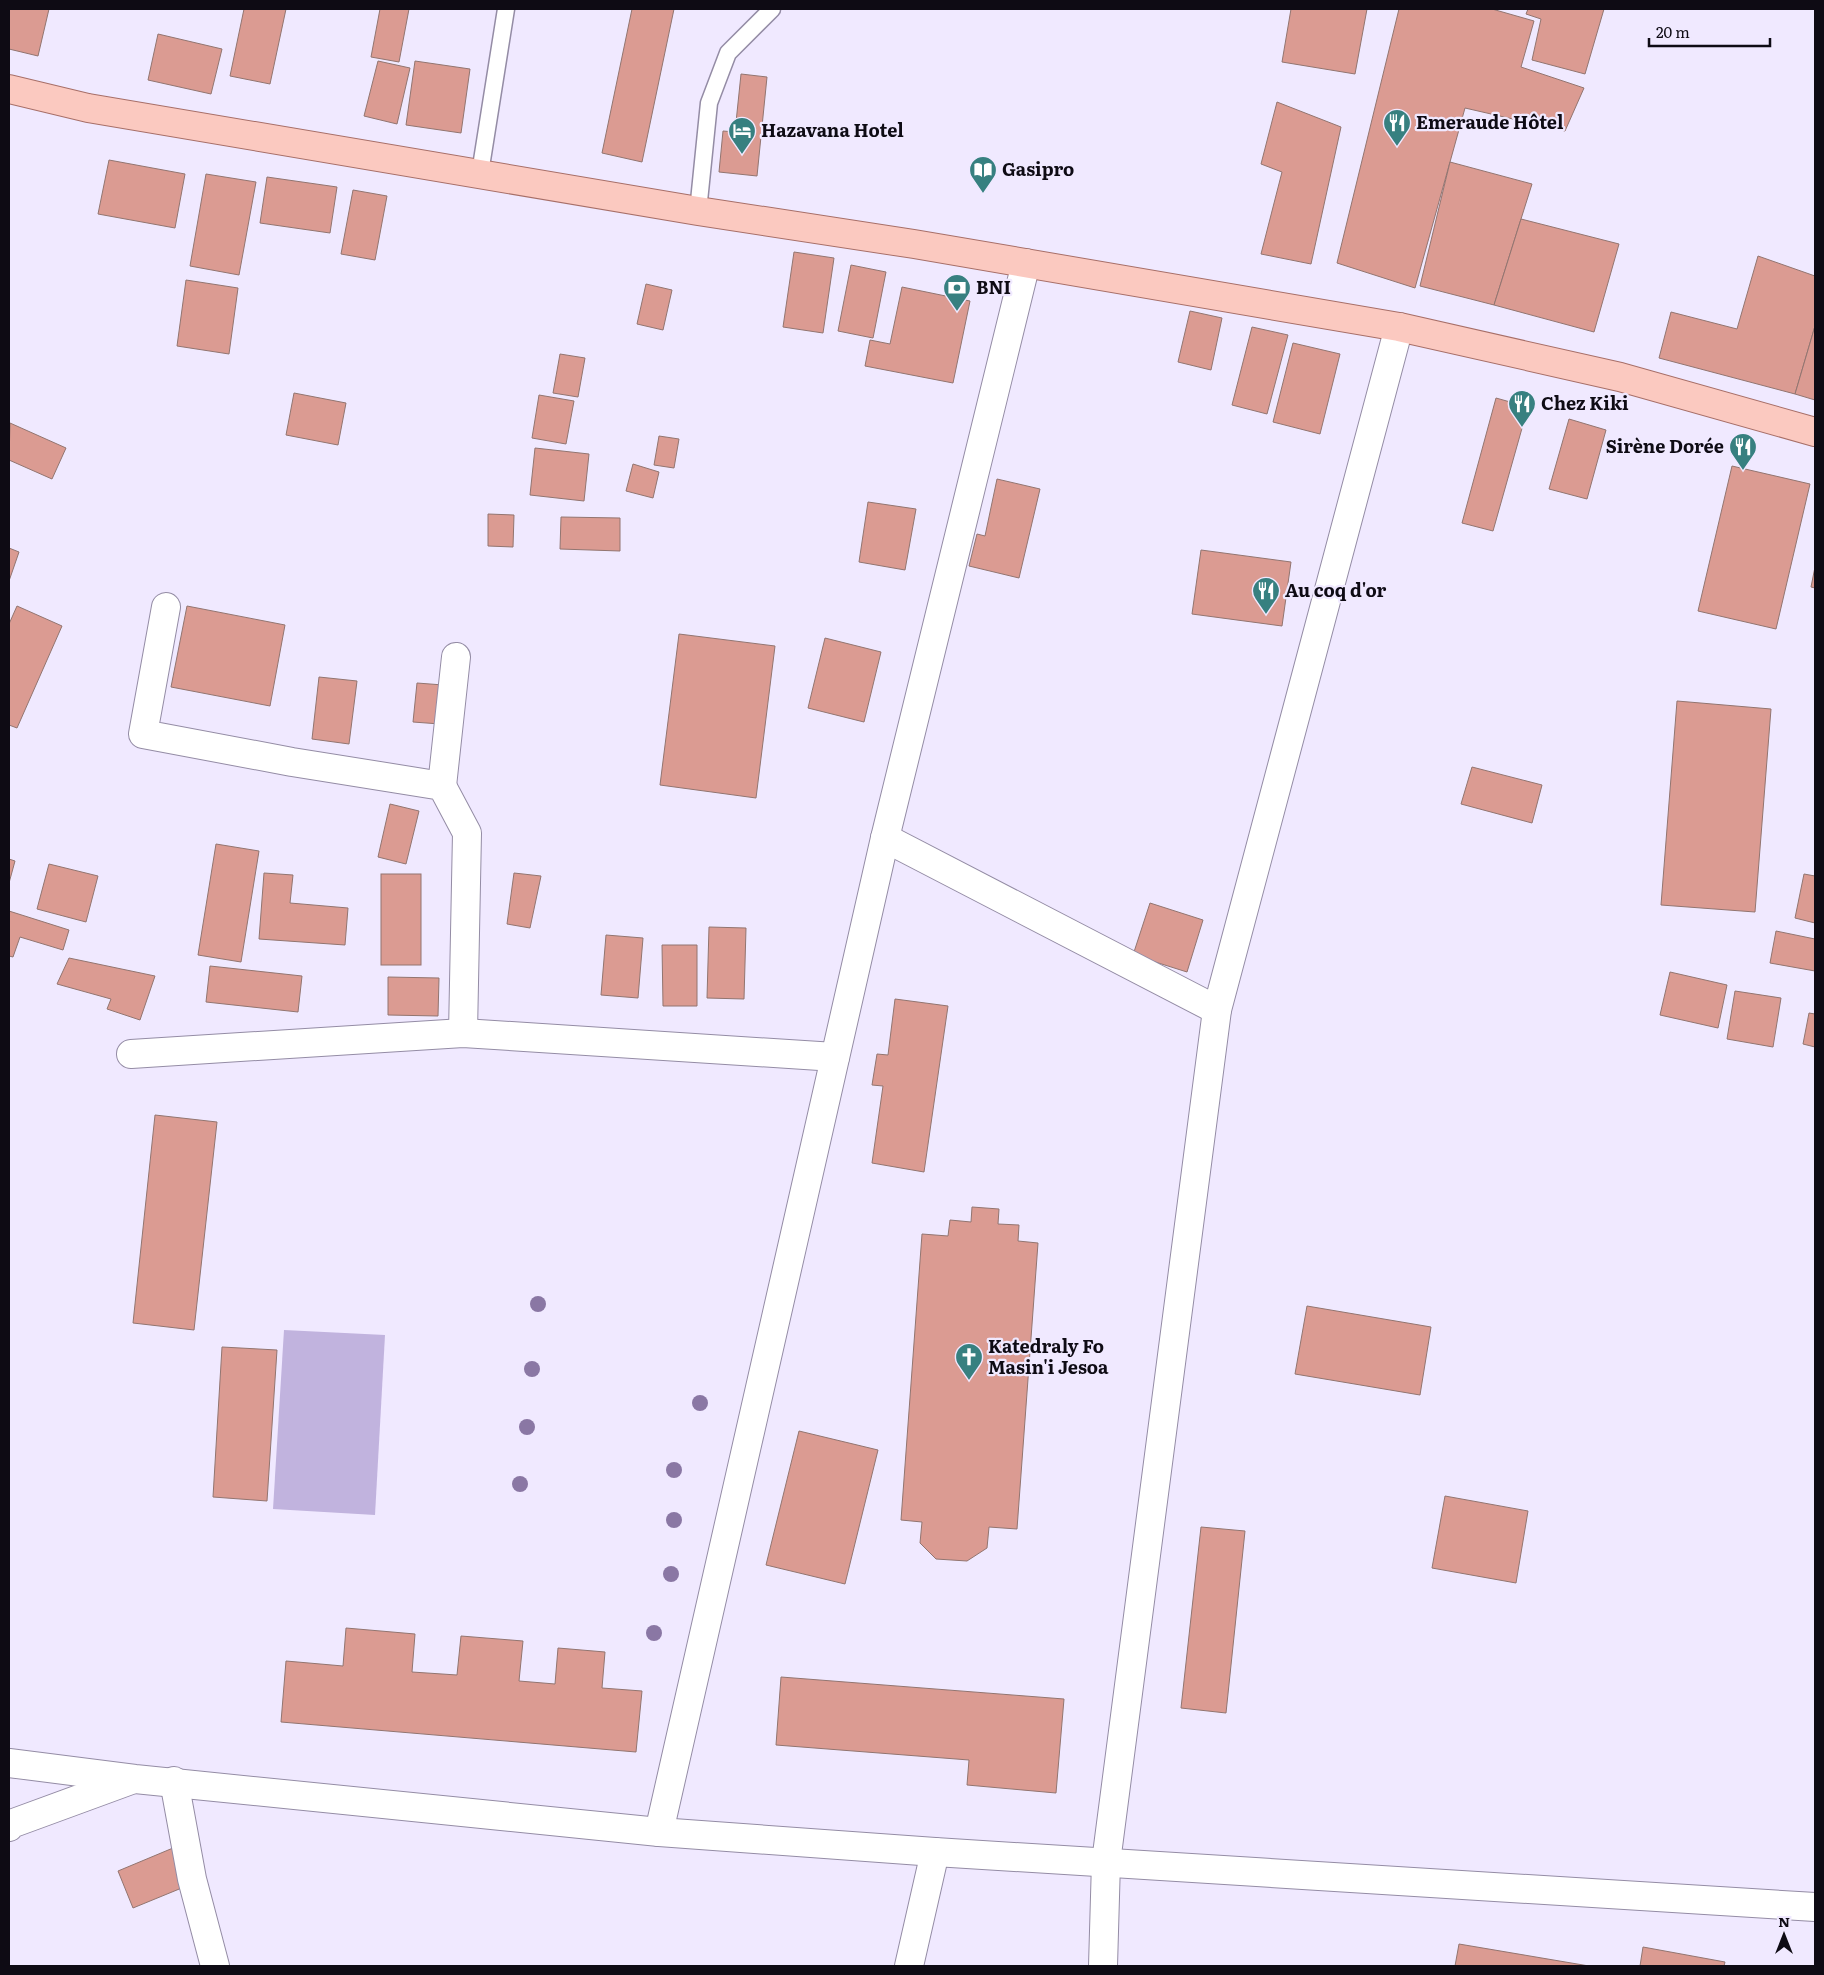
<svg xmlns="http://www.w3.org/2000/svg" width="1824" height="1975" viewBox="0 0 1824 1975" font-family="Literata,serif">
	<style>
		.green { fill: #c1b3de }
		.building { fill: #db9b92; stroke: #927570 }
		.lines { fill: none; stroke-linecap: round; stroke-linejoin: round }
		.service-casing { stroke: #948ca5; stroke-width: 19 }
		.minor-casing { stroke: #948ca5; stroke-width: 30 }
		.primary-casing { stroke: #a76f68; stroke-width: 30 }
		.service { stroke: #fff; stroke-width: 16 }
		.minor { stroke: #fff; stroke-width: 28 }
		.primary { stroke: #fbc9c0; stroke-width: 28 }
		.tree { fill: #8a77a4 }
		.labels { text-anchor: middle; stroke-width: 4.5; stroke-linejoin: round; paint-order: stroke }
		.poi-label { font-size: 18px; font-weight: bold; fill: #0e0b14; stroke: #f0e9ff; text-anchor: start }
	</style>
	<rect width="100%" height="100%" fill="#f0e9ff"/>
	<polygon class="green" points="284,1330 385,1335 375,1515 273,1509"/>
	<g class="building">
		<polygon points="9,9 49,9 38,56 9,49"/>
		<polygon points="244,9 286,9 270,84 230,76"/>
		<polygon points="380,9 409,9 399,62 371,57"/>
		<polygon points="632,9 674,9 642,162 602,153"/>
		<polygon points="1291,9 1367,9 1355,74 1282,62"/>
		<polygon points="1399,9 1492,9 1534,21 1521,67 1584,88 1565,131 1465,108 1415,288 1337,263"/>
		<polygon points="1528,9 1604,9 1585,74 1532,60 1541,19 1526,14"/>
		<polygon points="158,34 222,49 211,94 148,80"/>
		<polygon points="378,61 410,68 397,124 364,116"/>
		<polygon points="415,61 470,69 461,133 406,125"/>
		<polygon points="741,74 767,77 757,176 719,172 723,131 735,132"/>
		<polygon points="1277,102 1341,127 1311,264 1261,254 1282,172 1261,164"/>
		<polygon points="109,160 185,174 175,228 98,214"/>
		<polygon points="1450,162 1532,184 1494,305 1420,286"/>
		<polygon points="206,174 256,182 239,275 190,266"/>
		<polygon points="267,177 337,187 330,233 260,223"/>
		<polygon points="353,190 387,196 375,260 341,254"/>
		<polygon points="1521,219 1619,244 1594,332 1494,305"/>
		<polygon points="794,252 834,258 823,333 783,327"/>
		<polygon points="1758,256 1815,276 1815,326 1795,394 1659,358 1671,312 1737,329"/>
		<polygon points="851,265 886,272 873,338 838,331"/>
		<polygon points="186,280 238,288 229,354 177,346"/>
		<polygon points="646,284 672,290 663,330 637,324"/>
		<polygon points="902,287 970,301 953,383 865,366 870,340 890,344"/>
		<polygon points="1190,311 1222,318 1211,370 1178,362"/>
		<polygon points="1815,326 1815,400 1795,394"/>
		<polygon points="1252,327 1288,335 1267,414 1232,405"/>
		<polygon points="1293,343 1340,354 1320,434 1273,422"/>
		<polygon points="560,354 585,358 578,397 553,393"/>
		<polygon points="294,393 346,403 338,445 286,435"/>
		<polygon points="539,395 574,401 566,444 532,438"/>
		<polygon points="1496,398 1528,407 1493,531 1462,523"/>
		<polygon points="1569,419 1606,430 1587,499 1549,489"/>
		<polygon points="10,423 66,448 52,479 9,460"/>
		<polygon points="659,436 679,439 674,468 654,465"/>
		<polygon points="535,448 589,454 584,501 530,495"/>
		<polygon points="633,464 659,472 653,498 626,491"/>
		<polygon points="1732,466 1810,484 1776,629 1698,611"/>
		<polygon points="997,479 1040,489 1019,578 969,566 977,534 985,536"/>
		<polygon points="868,502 916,509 905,570 859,562"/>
		<polygon points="488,514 514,515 513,547 488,546"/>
		<polygon points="561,517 620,518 620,551 560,549"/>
		<polygon points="9,548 19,552 9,581"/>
		<polygon points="1201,550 1291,562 1282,626 1192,614"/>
		<polygon points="1815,567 1815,588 1811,587"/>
		<polygon points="17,606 62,626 17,728 9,725 9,624"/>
		<polygon points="187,606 285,625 270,706 171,687"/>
		<polygon points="679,634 775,646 756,798 660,785"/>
		<polygon points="825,638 881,652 864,722 808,708"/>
		<polygon points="319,677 357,681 349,744 312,739"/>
		<polygon points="417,683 443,685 440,724 413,722"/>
		<polygon points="1677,701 1771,709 1755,912 1661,905"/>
		<polygon points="1472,767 1542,785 1532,823 1461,804"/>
		<polygon points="390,804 419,811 406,864 378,857"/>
		<polygon points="216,844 259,851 241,962 198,955"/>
		<polygon points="9,859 15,861 9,883"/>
		<polygon points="49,864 98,876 86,922 37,909"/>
		<polygon points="264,873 293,875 290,903 348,908 345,945 259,939"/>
		<polygon points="514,873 541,876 530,928 507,924"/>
		<rect x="381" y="874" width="40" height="91"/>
		<polygon points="1804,874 1815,876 1815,923 1795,918"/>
		<polygon points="1150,903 1203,920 1187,972 1133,955"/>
		<polygon points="9,911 69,930 63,950 20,937 13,957 9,956"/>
		<polygon points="709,927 746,928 744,999 707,998"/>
		<polygon points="1776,931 1815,939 1815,971 1770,963"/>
		<polygon points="606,935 643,938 638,998 601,995"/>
		<polygon points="662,945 697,945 697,1006 663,1006"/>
		<polygon points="69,958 155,976 140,1020 107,1009 111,999 57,984"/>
		<polygon points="210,966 302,976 298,1012 206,1002"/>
		<polygon points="1670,972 1727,985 1718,1028 1660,1015"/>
		<polygon points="388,977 439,978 438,1016 388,1015"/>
		<polygon points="1735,991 1781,998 1773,1047 1727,1039"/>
		<polygon points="895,999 948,1006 924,1172 872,1163 883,1086 872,1085 877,1054 888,1055"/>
		<polygon points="1809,1013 1815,1014 1815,1047 1803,1044"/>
		<polygon points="155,1115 217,1122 194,1330 133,1323"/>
		<polygon points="972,1207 999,1209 998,1224 1019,1225 1018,1241 1038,1243 1017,1529 989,1527 987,1548 967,1561 936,1559 920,1543 922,1522 901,1520 922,1234 948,1236 950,1220 971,1222"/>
		<polygon points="1307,1306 1431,1327 1420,1395 1295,1374"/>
		<polygon points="222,1347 277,1350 267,1501 213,1497"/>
		<polygon points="799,1431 878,1450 845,1584 766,1565"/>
		<polygon points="1445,1496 1528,1511 1516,1583 1432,1568"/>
		<polygon points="1201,1527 1245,1531 1226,1713 1181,1708"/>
		<polygon points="346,1628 415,1634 412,1672 457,1675 461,1636 523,1641 519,1681 555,1684 558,1648 605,1652 602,1688 642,1691 636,1752 281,1722 286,1661 343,1666"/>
		<polygon points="781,1677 1064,1699 1056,1793 967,1785 969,1760 776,1745"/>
		<polygon points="173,1848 189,1885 133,1908 118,1871"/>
		<polygon points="1459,1944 1589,1966 1455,1966"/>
		<polygon points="1643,1947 1725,1962 1724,1966 1640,1966"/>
	</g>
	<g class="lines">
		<defs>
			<g id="service">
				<polyline points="480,173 506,9"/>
				<polyline points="698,211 709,103 728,53 772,9"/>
			</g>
			<g id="minor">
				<polyline points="166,607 143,734 292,762 442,786 467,833 463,1033"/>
				<polyline points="442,786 456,657"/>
				<polyline points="885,838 1217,1010"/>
				<polyline points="131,1054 463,1033 835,1057"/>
				<polyline points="9,1763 135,1779 659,1832 935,1852 1815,1907"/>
				<polyline points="174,1781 192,1879 215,1966"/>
				<polyline points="9,1827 11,1824 131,1780"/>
				<polyline points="659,1832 885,838 1026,263"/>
				<polyline points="909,1966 935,1852"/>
				<polyline points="1103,1966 1106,1862 1217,1010 1399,327"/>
			</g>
			<polyline id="primary" points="9,89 88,108 698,211 914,244 1399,327 1620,377 1815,432"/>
		</defs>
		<use href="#service" class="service-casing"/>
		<use href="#minor" class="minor-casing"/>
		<use href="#primary" class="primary-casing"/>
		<use href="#service" class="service"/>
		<use href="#minor" class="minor"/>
		<use href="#primary" class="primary"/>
	</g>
	<g class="tree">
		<circle cx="538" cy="1304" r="8"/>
		<circle cx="532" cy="1369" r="8"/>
		<circle cx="700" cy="1403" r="8"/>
		<circle cx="527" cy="1427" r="8"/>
		<circle cx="674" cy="1470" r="8"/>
		<circle cx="520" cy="1484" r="8"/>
		<circle cx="674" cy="1520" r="8"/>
		<circle cx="671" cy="1574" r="8"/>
		<circle cx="654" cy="1633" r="8"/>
	</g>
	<defs>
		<symbol id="restaurant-pin" viewBox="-11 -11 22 30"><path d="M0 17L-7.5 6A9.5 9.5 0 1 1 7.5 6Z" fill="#378080" stroke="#f0e9ff"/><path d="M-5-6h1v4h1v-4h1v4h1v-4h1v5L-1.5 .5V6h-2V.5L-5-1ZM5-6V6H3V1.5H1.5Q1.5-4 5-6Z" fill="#fff"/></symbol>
		<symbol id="hotel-pin" viewBox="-11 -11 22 30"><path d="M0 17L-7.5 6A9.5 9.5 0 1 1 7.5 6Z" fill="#378080" stroke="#f0e9ff"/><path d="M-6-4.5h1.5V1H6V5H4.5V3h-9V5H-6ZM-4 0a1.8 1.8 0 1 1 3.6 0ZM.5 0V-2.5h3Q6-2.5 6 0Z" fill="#fff"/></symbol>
		<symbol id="library-pin" viewBox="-11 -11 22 30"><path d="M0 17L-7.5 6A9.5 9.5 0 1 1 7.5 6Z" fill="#378080" stroke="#f0e9ff"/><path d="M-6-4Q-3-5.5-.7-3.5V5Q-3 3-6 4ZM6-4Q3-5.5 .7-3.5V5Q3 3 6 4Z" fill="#fff"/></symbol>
		<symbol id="bank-pin" viewBox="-11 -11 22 30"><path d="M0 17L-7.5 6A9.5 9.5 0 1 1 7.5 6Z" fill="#378080" stroke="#f0e9ff"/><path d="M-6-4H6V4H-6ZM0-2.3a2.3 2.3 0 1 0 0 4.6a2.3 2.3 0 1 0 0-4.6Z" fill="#fff"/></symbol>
		<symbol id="church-pin" viewBox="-11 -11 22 30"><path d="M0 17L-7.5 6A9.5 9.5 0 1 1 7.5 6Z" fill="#378080" stroke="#f0e9ff"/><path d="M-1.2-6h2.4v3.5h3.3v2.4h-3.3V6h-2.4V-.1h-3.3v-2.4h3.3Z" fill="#fff"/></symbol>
	</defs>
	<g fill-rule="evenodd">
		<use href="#restaurant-pin" x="1381" y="107" width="32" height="43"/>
		<use href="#hotel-pin" x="726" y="115" width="32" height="43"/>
		<use href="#library-pin" x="967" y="154" width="32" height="43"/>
		<use href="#bank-pin" x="941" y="272" width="32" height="43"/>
		<use href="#restaurant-pin" x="1506" y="388" width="32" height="43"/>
		<use href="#restaurant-pin" x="1727" y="431" width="32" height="43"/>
		<use href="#restaurant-pin" x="1250" y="575" width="32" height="43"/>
		<use href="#church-pin" x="953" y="1341" width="32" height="43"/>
	</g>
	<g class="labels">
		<g class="poi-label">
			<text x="1416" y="129">Emeraude Hôtel</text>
			<text x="761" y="137">Hazavana Hotel</text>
			<text x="1002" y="176">Gasipro</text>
			<text x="976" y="294">BNI</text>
			<text x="1541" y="410">Chez Kiki</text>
			<text x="1724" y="453" text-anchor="end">Sirène Dorée</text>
			<text x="1285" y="597">Au coq d'or</text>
			<text x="988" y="1353">Katedraly Fo<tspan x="988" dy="21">Masin'i Jesoa</tspan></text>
		</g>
	</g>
	<rect width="1824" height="1975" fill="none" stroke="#0e0b14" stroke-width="20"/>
	<g transform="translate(1784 1935)" stroke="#f0e9ff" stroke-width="4" paint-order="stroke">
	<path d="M0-4L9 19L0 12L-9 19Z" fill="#0e0b14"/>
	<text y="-8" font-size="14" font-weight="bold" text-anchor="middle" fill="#0e0b14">N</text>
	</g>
	<path d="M1649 38v8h121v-8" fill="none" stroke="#0e0b14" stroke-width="2.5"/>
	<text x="1656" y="38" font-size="15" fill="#0e0b14" stroke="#f0e9ff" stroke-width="4" paint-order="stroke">20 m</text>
</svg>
